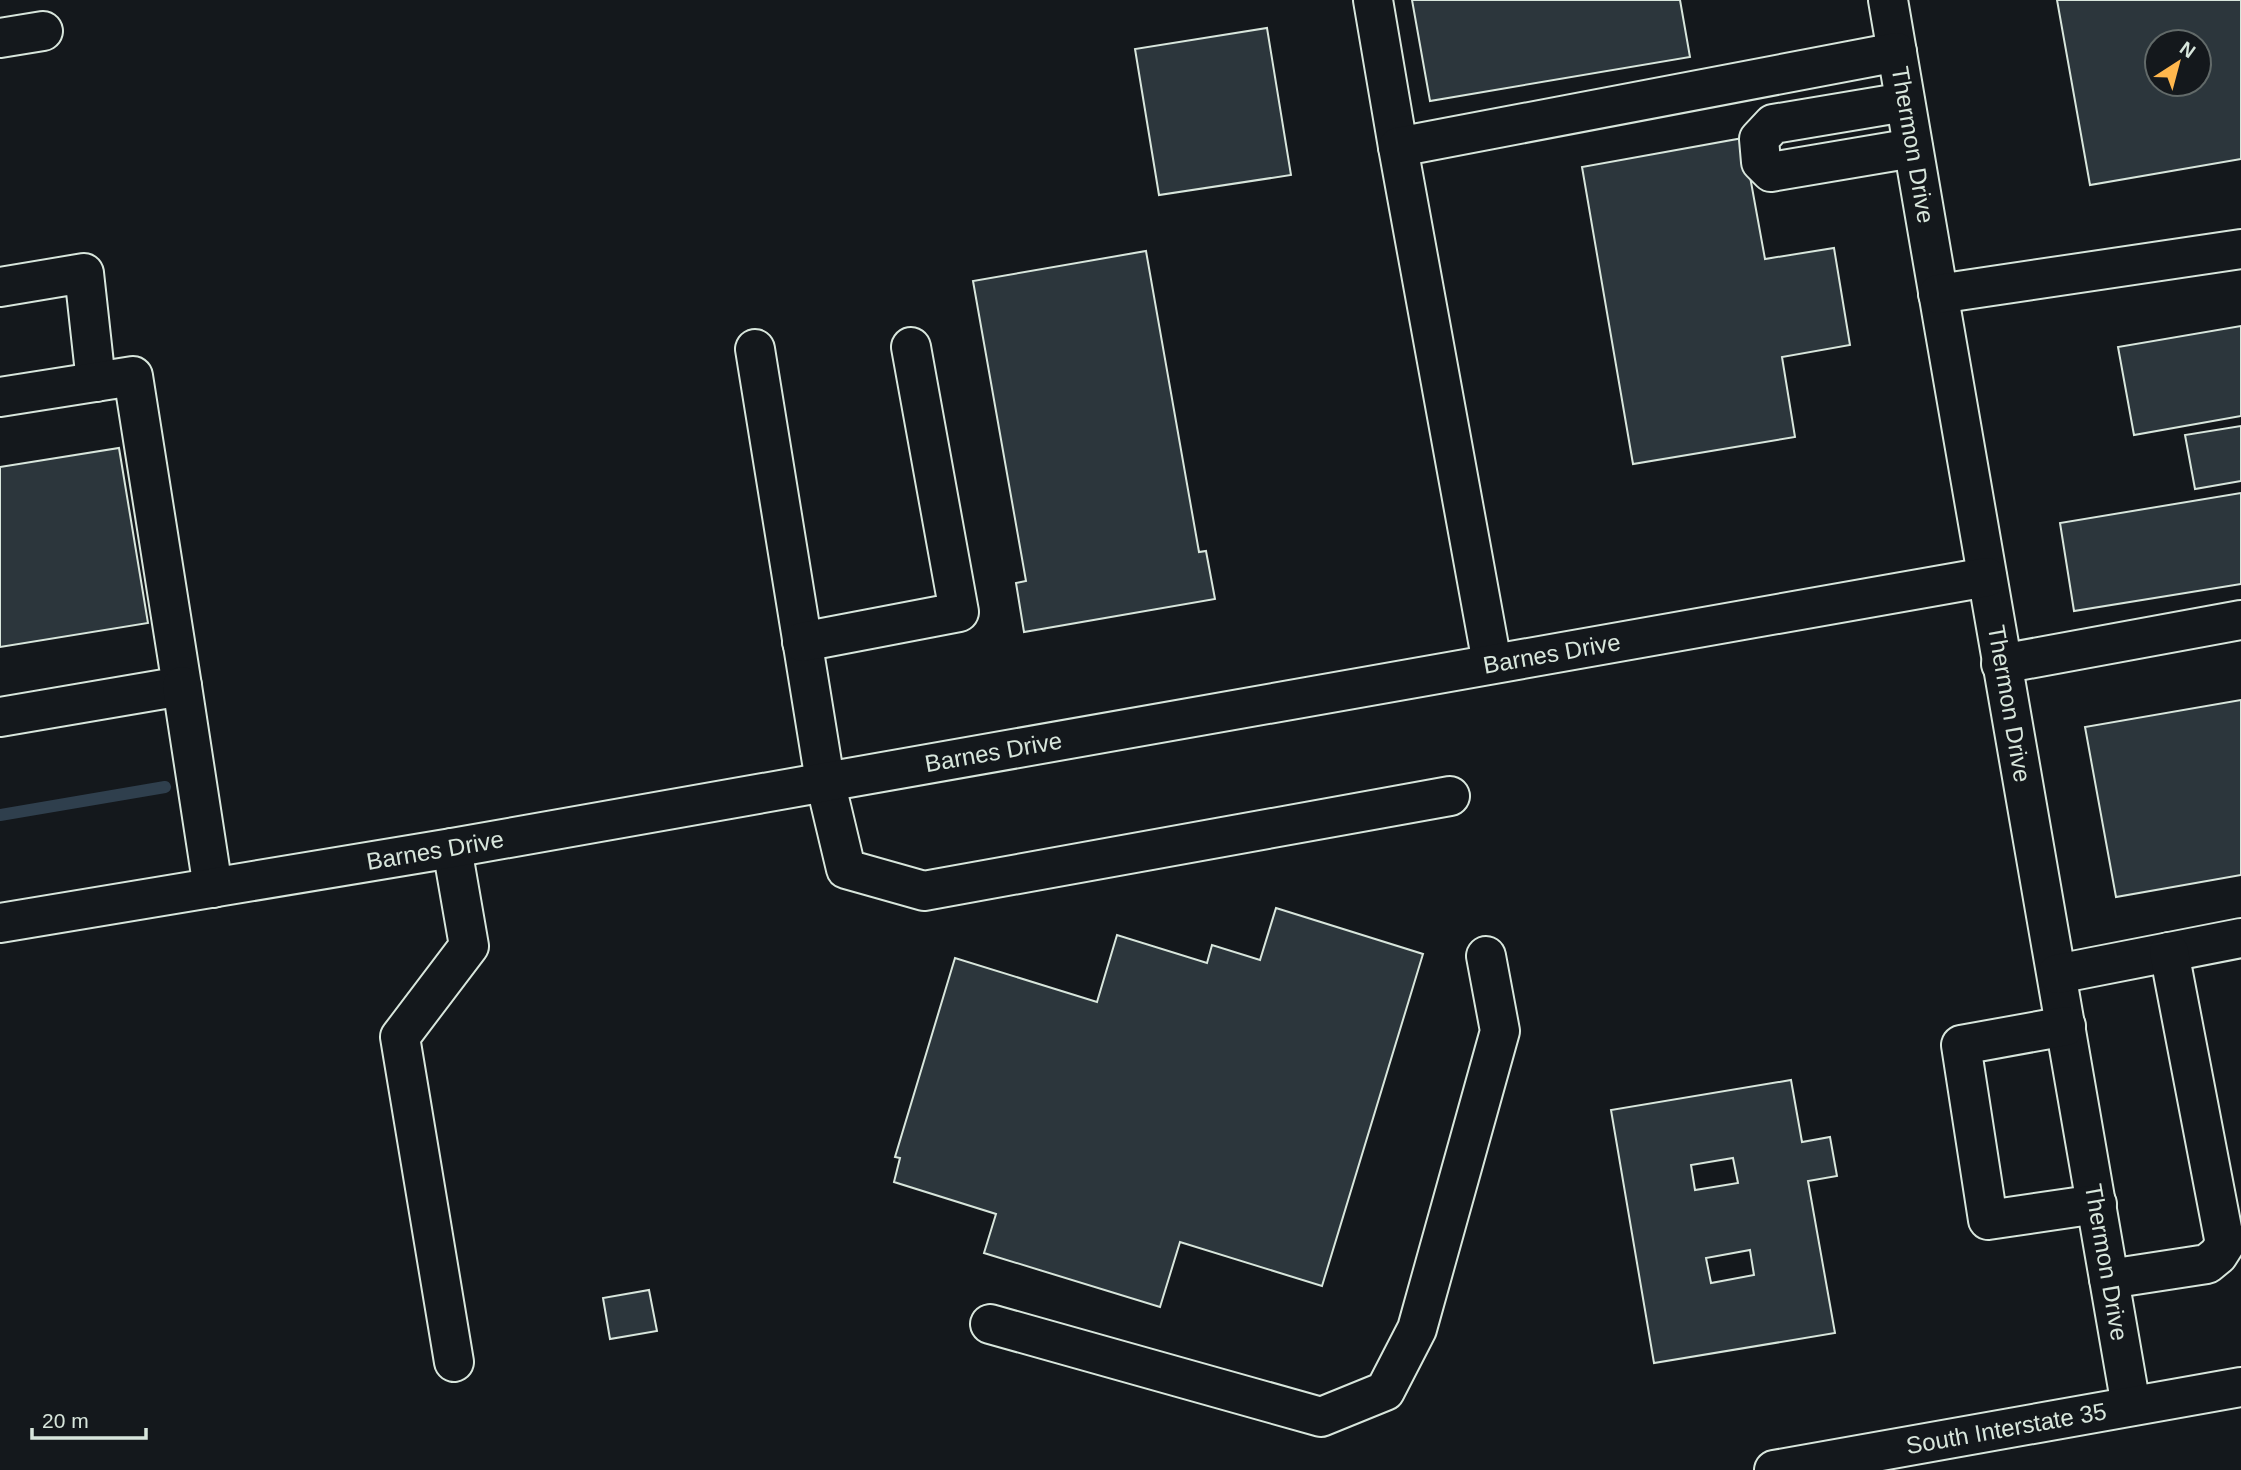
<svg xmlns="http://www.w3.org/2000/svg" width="2241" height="1470" viewBox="0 0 2241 1470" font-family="Arial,sans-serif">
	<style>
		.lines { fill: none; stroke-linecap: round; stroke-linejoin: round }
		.stream { stroke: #2f3f4d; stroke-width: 12 }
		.building { fill: #2c363c; stroke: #d8e6dc; stroke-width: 2; fill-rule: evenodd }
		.minor-casing { stroke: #d8e6dc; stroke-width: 42 }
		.major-casing { stroke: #d8e6dc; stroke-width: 42 }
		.minor { stroke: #14181c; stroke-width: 38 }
		.major { stroke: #14181c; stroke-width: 38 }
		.labels { text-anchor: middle; stroke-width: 5; stroke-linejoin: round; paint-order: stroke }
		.street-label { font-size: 24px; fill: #d8e6dc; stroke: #14181c }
	</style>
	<rect width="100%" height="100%" fill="#14181c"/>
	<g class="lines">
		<polyline class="stream" points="0,815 165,787"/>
	</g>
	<g class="building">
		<polygon points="1412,0 1680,0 1690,57 1430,101"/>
		<path d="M2057,0H2241V159L2090,185ZM2157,42H2199V84H2157Z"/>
		<polygon points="1267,28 1291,175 1159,195 1135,49"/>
		<polygon points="1743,138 1765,259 1834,248 1850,345 1782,357 1795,437 1633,464 1582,167"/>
		<polygon points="1146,251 1199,552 1206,551 1215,599 1024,632 1016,583 1026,581 973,281"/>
		<polygon points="2241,326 2241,416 2134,435 2118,347"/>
		<polygon points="2241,426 2241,481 2195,489 2185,435"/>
		<polygon points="119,448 148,623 0,647 0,467"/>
		<polygon points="2241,493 2241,584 2074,611 2060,523"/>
		<polygon points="2241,700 2241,875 2116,897 2085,727"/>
		<polygon points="1276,908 1423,954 1322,1286 1180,1242 1160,1307 984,1253 996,1214 894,1182 900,1158 895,1157 955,958 1097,1002 1117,935 1207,963 1212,945 1260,960"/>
		<path d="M1791,1080L1802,1142L1830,1137L1837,1176L1808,1181L1835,1333L1654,1363L1611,1110ZM1733,1158L1738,1183L1695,1190L1691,1165ZM1750,1250L1754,1275L1711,1283L1706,1258Z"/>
		<polygon points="649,1290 657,1331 610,1339 603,1298"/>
	</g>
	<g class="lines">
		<defs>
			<g id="minor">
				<polyline points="1373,0 1398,147"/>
				<path id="s1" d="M1888,0C1968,469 2050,938 2131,1406"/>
				<polyline points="0,38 43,31"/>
				<polyline points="1905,102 1773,124 1759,139 1761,162 1771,172 1913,148"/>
				<polyline points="0,287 84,273 96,382"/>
				<polyline points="1938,294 2241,249"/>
				<polyline points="755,349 825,781 846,869 924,891 1450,796"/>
				<polyline points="0,397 133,376 182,686 0,717"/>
				<polyline points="802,642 959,612 911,347"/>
				<polyline points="1492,663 1398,147 1897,52"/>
				<polyline points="2001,664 2241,620"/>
				<polyline points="182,686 213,888"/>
				<polyline points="452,848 469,946 400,1037 454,1362"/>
				<path id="s2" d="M0,923L452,848L1987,577"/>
				<polyline points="2057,974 2241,938"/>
				<polyline points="2066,1026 1961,1045 1988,1220 2097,1204"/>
				<polyline points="2109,1279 2207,1264 2218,1255 2225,1244 2169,952"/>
				<polyline points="990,1324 1321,1417 1385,1391 1417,1329 1500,1031 1486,956"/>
			</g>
			<g id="major">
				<path id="s3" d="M1774,1470L2241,1387"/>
			</g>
		</defs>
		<use href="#minor" class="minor-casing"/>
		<use href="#major" class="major-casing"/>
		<use href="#minor" class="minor"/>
		<use href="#major" class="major"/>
	</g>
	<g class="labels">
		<g class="street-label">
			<text dy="8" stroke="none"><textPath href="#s1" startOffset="147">Thermon Drive</textPath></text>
			<text dy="8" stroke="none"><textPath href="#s2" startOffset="1575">Barnes Drive</textPath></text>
			<text dy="8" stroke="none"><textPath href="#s1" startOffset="714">Thermon Drive</textPath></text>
			<text dy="8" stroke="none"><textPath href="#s2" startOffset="1008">Barnes Drive</textPath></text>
			<text dy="8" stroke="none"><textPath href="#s2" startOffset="441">Barnes Drive</textPath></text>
			<text dy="8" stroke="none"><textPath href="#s1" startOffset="1281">Thermon Drive</textPath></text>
			<text dy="8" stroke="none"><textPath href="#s3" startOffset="236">South Interstate 35</textPath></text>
		</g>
	</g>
	<g transform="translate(2178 63) rotate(36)"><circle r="33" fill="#14181c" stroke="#626a69" stroke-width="2"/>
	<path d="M0-5L12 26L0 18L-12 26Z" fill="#ffb74d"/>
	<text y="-10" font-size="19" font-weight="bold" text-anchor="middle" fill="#d8e6dc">N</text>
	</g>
	<path d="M32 1428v10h114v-10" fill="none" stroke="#d8e6dc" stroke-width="3.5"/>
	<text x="42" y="1428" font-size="21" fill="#d8e6dc" stroke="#14181c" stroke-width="5" paint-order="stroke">20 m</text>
</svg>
